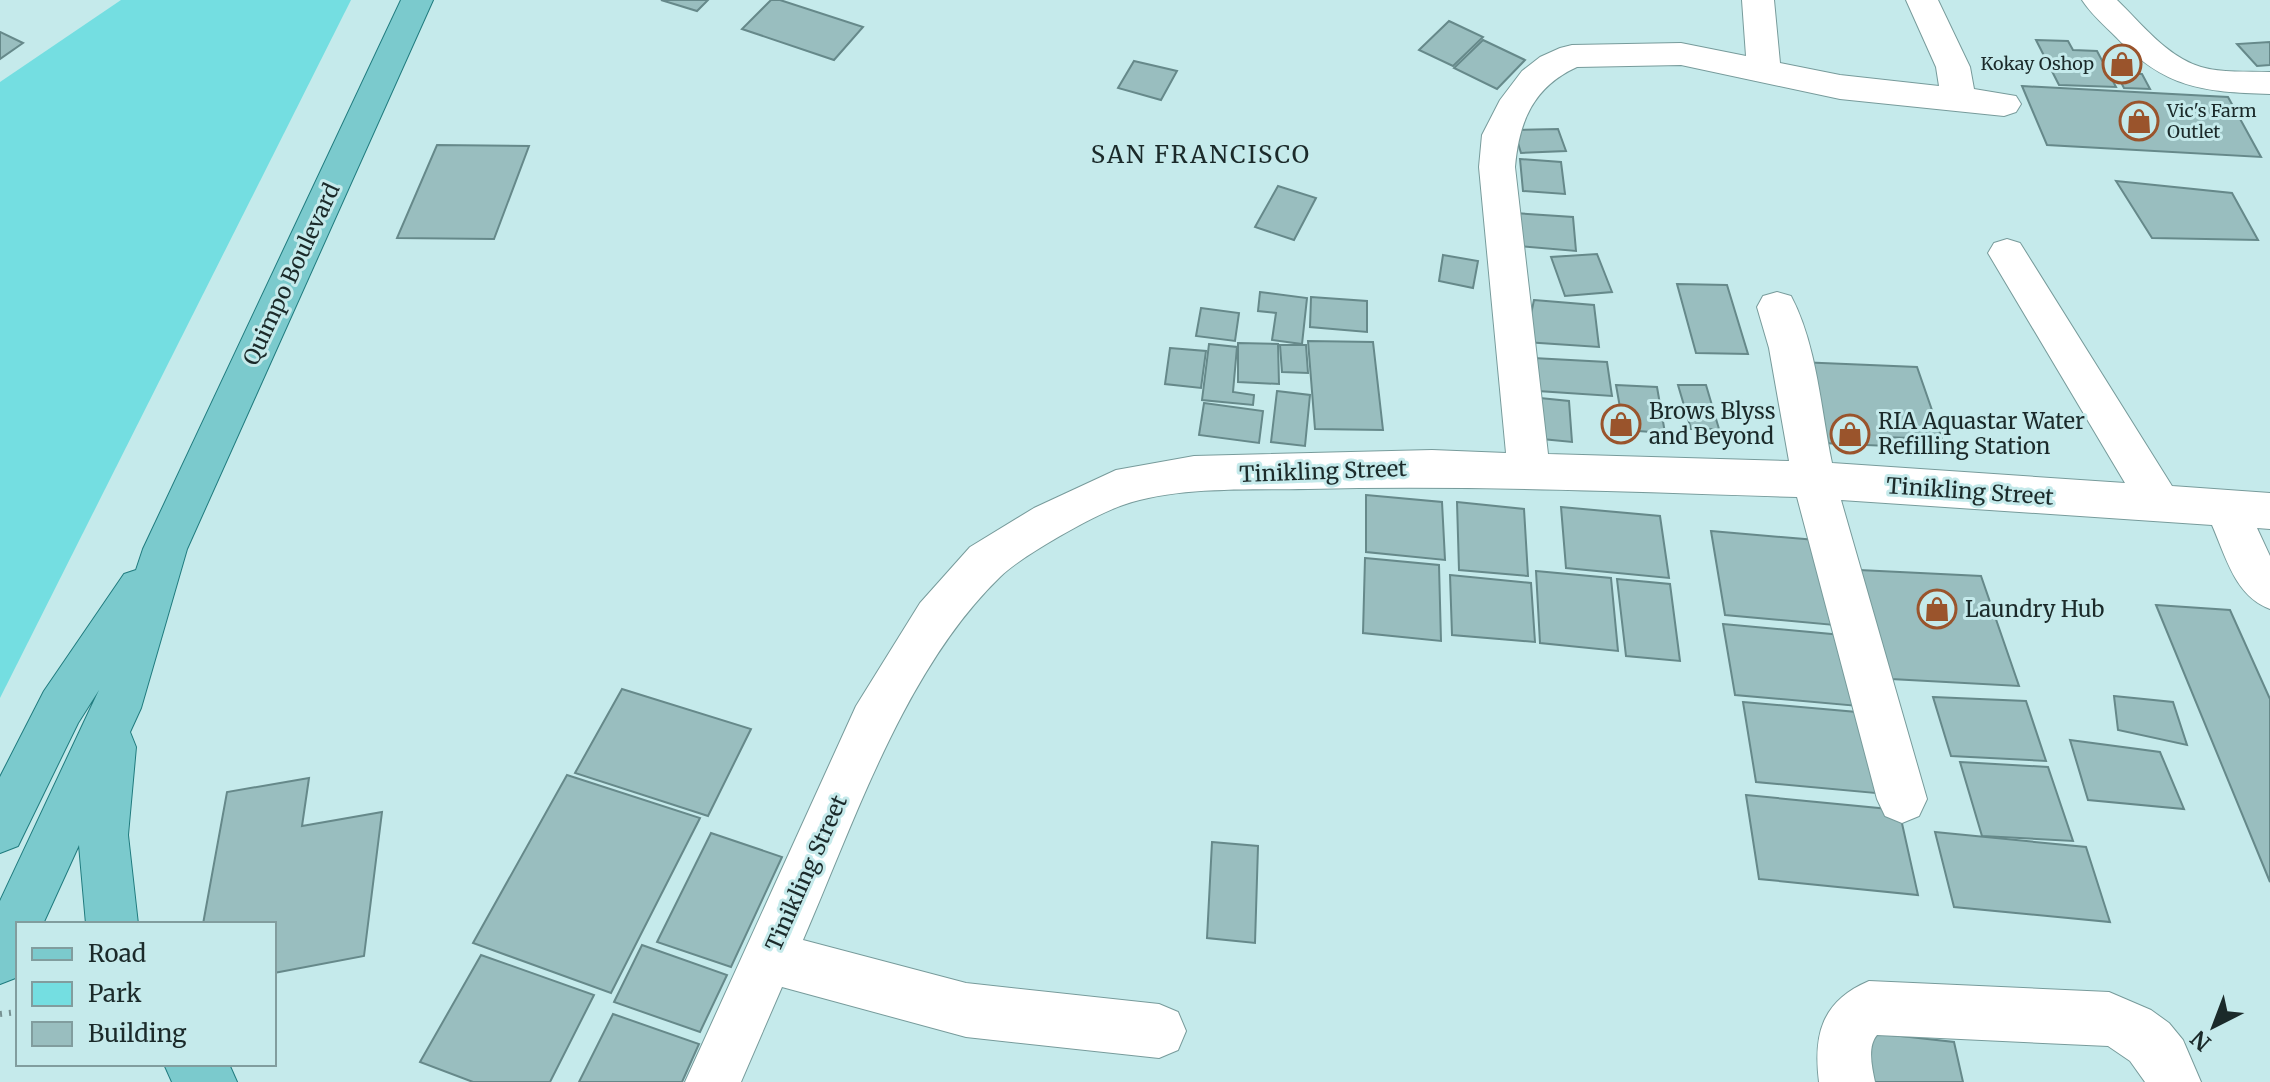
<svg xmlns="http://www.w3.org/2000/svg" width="2270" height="1082" viewBox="0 0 2270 1082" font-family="Merriweather,serif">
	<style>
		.green { fill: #74dee1 }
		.building { fill: #99bebf; stroke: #66898a; stroke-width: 2 }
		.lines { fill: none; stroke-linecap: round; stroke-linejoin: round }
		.minor-casing { stroke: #779b9b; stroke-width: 2 }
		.major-casing { stroke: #207b7e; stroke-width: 2 }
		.path { stroke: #769192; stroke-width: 6; stroke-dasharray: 2 7; stroke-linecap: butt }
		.minor { fill: #fff; fill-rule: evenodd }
		.major { fill: #7bcacd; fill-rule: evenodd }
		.labels { text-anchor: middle; stroke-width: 6; stroke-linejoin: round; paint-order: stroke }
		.far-poi-label { font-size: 18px; fill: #1b2a2a; stroke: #c5eaeb; text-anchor: end }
		.street-label { font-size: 22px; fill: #1b2a2a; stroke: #c5eaeb }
		.poi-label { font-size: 22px; fill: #1b2a2a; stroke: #c5eaeb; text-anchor: start }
		.neighbourhood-label { font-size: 24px; letter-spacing: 2px; fill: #1b2a2a; stroke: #c5eaeb }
	</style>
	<rect width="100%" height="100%" fill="#c5eaeb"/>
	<polygon class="green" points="121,0 351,0 0,698 0,82"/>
	<g class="building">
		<polygon points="661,0 708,0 697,11"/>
		<polygon points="771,0 780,0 863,27 834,60 742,29"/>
		<polygon points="1449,21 1483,37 1453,66 1419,50"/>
		<polygon points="0,32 23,43 0,59"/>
		<polygon points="1483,40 1525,60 1497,89 1454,68"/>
		<polygon points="2036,40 2068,41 2073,50 2097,51 2116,87 2059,85"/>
		<polygon points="2270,42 2270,65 2257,66 2237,44"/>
		<polygon points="2106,56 2130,56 2139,73 2115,72"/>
		<polygon points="1134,61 1177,71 1161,100 1118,88"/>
		<polygon points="2116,73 2142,74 2150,89 2124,88"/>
		<polygon points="2022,86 2228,97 2261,157 2047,145"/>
		<polygon points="1558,129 1566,151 1521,153 1514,130"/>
		<polygon points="437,145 529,146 494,239 397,238"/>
		<polygon points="1520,159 1561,162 1565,194 1523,191"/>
		<polygon points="2116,181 2232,193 2258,240 2152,238"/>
		<polygon points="1278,186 1316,198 1294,240 1255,227"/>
		<polygon points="1514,213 1573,217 1576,251 1517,246"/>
		<polygon points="1597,254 1612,292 1565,296 1551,257"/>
		<polygon points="1443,255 1478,261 1473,288 1439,281"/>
		<polygon points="1677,284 1727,285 1748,354 1696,353"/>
		<polygon points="1260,292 1307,298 1302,344 1272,340 1276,313 1258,311"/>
		<polygon points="1311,297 1367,301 1367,332 1310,327"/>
		<polygon points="1534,300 1594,305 1599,347 1525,342"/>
		<polygon points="1201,308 1239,313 1235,341 1196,336"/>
		<polygon points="1308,341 1373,342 1383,430 1315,429"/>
		<polygon points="1238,343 1278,344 1279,384 1238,382"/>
		<polygon points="1209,344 1237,347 1233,392 1254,395 1253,405 1202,400"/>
		<polygon points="1280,345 1306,345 1308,373 1282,372"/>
		<polygon points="1170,348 1206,351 1201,388 1165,384"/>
		<polygon points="1533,358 1607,362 1612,396 1538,391"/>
		<polygon points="1798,362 1917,367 1942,439 1883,437 1887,446 1822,443"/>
		<polygon points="1616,385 1657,387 1665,433 1624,430"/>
		<polygon points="1678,385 1706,385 1719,429 1691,429"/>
		<polygon points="1277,391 1310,395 1305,446 1271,442"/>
		<polygon points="1540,398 1569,401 1572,442 1542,439"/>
		<polygon points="1204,403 1263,411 1259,443 1199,435"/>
		<polygon points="1366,495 1442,502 1445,560 1366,552"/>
		<polygon points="1457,502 1524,509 1528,576 1459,570"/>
		<polygon points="1561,507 1660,516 1669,578 1566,568"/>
		<polygon points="1711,531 1816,540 1834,625 1725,615"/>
		<polygon points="1365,558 1439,565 1441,641 1363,633"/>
		<polygon points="1859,570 1981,576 2019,686 1891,679"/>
		<polygon points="1536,571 1611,578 1618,651 1540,643"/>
		<polygon points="1450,575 1531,583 1535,642 1452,635"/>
		<polygon points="1617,579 1670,584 1680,661 1626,656"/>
		<polygon points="2156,605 2230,610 2270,699 2270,882"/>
		<polygon points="1723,624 1842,635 1858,706 1735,695"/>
		<polygon points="622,689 751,729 708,816 575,773"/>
		<polygon points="2114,696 2173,702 2187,745 2118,730"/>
		<polygon points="1933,697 2026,701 2046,761 1951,756"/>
		<polygon points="1743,702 1868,713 1886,794 1756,782"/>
		<polygon points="2070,740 2160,752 2184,809 2088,800"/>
		<polygon points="1960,762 2048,767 2073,841 1982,836"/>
		<polygon points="567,775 700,818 611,993 473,943"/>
		<polygon points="309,778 302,826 382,812 364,956 274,973 274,924 203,924 227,792"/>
		<polygon points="1746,795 1899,810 1918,895 1759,879"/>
		<polygon points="1935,832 2086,847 2110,922 1954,907"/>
		<polygon points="711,833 782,857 731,967 657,942"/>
		<polygon points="1212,842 1258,846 1255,943 1207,938"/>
		<polygon points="642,945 727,975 700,1032 614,1002"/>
		<polygon points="481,955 594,995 550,1082 473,1082 420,1062"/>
		<polygon points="613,1014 699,1044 682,1082 579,1082"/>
		<polygon points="1865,1032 1954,1042 1963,1082 1874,1082"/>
	</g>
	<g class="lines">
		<defs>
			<g id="minor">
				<path d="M1742,0H1774L1780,63L1840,75L1939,86L1936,67L1906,0H1938L1970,67L1974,89L2016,96L2021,104L2016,112L2004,116L1840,99L1681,65L1577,67C1533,87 1519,122 1515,167L1548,454L1789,461L1769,348L1757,307L1763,296L1777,292L1791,296C1817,345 1821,410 1832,463L2125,483L1988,253L1994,243L2007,239L2020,243L2172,486L2270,493V529L2257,528L2270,556V609C2235,596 2226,557 2212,525L1841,500L1927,799L1919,816L1902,823L1885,816L1877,799L1797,497C1633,492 1472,485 1308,489C1251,490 1177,486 1123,505C1094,515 1021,556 1000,577C905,669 855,820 803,940L966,983L1159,1004L1178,1012L1186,1031L1178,1050L1159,1058L966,1037L782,987L741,1082H685L856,706L920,603L970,547L1034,508L1116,470L1194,456L1432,450L1506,453L1479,167L1482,135L1500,100L1522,71L1540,57L1560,48L1572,45L1681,43L1746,56Z"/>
				<path d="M2082,0H2117C2141,23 2167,57 2201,67C2222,73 2247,71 2270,72V94C2202,92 2165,88 2116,37C2104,25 2091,14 2082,0Z"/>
				<path d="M1869,981L2109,992L2151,1010L2169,1023L2183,1040L2201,1082H2145L2130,1061L2108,1046L1877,1035C1867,1047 1872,1067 1875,1082H1819C1813,1034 1822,1001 1869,981Z"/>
			</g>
			<g id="major">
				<polygon points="401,0 433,0 187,549 141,708 130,732 136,747 128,835 138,924 86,924 79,845 43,924 18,924 18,977 0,984 0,901 99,690 78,723 18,846 0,853 0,777 44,691 124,574 136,570 143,549"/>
				<polygon points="164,1064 229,1064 237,1082 172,1082"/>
			</g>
		</defs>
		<use href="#minor" class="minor-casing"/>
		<use href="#major" class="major-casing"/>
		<polyline class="path" points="0,1014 18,1012"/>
		<use href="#minor" class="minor"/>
		<use href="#major" class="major"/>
	</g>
	<defs>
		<symbol id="shop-ring" viewBox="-11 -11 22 22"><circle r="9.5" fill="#c5eaeb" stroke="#9a542c" stroke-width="1.5"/><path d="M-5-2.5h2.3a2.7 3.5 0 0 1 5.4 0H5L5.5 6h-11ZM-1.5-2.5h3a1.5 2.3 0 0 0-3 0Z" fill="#9a542c"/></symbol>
	</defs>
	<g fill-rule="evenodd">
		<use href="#shop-ring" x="2100" y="42" width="44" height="44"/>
		<use href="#shop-ring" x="2117" y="99" width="44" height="44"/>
		<use href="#shop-ring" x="1599" y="402" width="44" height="44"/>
		<use href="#shop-ring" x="1828" y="412" width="44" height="44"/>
		<use href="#shop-ring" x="1915" y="587" width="44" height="44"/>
	</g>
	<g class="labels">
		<g class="far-poi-label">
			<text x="2094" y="70">Kokay Oshop</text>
			<text x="2167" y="117" text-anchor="start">Vic's Farm<tspan x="2167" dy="21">Outlet</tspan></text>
		</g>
		<g class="street-label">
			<text transform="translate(291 274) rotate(-65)" y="8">Quimpo Boulevard</text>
			<text transform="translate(1323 471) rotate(-2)" y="8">Tinikling Street</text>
			<text transform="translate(1970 491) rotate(4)" y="8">Tinikling Street</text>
			<text transform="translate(806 873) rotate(-66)" y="8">Tinikling Street</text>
		</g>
		<g class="poi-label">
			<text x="1649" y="419">Brows Blyss<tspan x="1649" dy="25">and Beyond</tspan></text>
			<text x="1878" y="429">RIA Aquastar Water<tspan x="1878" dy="25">Refilling Station</tspan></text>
			<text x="1965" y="617">Laundry Hub</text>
		</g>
		<g class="neighbourhood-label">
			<text x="1201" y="163">SAN FRANCISCO</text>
		</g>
	</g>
	<rect x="16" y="922" width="260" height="144" fill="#c5eaeb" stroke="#819d9e" stroke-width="2"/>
	<rect x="32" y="948" width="40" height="12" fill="#7bcacd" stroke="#819d9e" stroke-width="2"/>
	<text x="88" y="962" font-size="24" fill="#1b2a2a">Road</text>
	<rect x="32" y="982" width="40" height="24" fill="#74dee1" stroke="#819d9e" stroke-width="2"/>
	<text x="88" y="1002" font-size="24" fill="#1b2a2a">Park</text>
	<rect x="32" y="1022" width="40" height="24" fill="#99bebf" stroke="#819d9e" stroke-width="2"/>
	<text x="88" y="1042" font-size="24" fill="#1b2a2a">Building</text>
	<g transform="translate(2214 1026) rotate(222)" stroke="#c5eaeb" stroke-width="6" paint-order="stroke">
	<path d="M0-6L14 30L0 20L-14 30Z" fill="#1b2a2a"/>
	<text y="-12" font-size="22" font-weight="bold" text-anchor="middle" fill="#1b2a2a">N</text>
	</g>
</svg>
